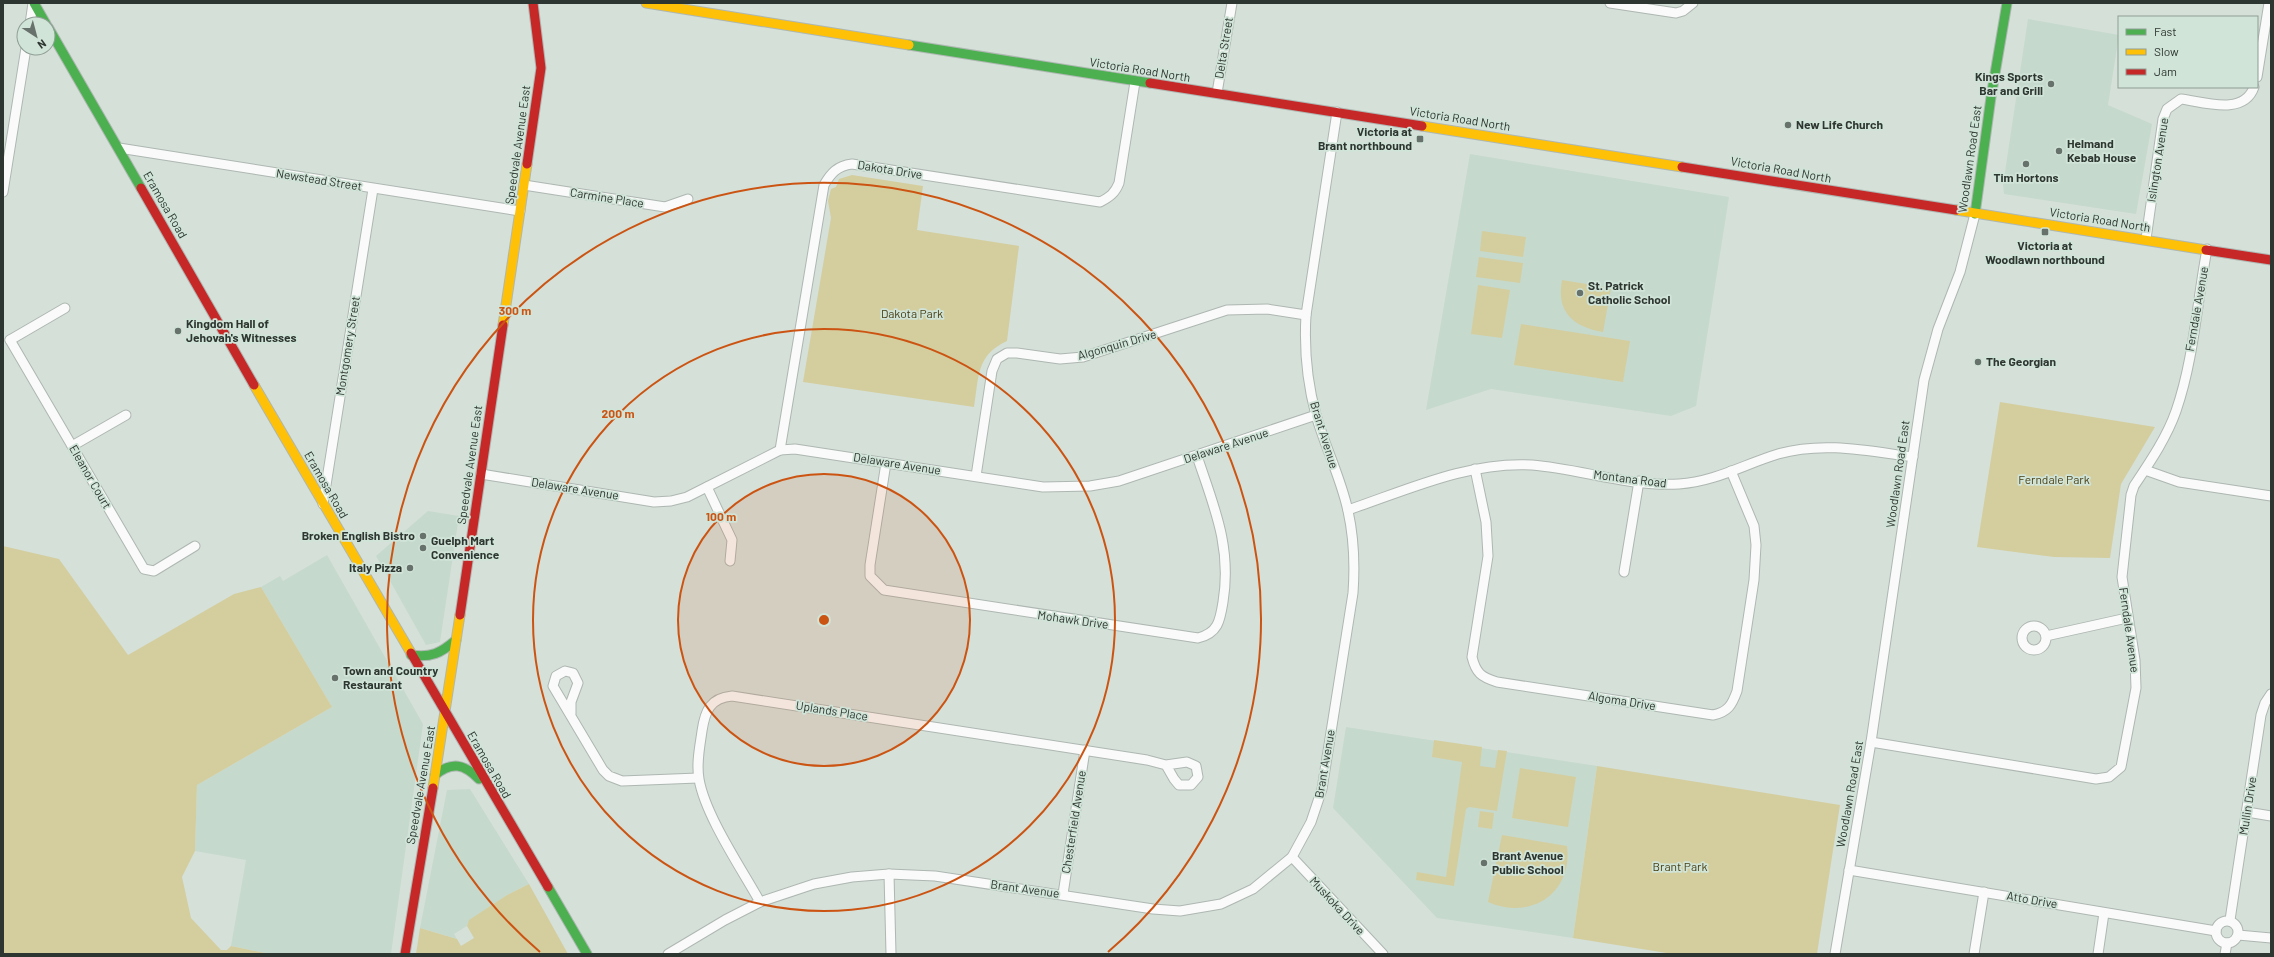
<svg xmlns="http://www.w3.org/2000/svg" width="2274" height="957" viewBox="0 0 2274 957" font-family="Barlow,sans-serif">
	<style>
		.built { fill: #c6d9cd }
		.green { fill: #d4ce9f }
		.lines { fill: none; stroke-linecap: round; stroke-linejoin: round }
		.street-casing { stroke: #aeb7b2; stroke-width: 11 }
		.fast-casing { stroke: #aeb7b2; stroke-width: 11 }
		.slow-casing { stroke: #aeb7b2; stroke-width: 11 }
		.jam-casing { stroke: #aeb7b2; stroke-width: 11 }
		.street { stroke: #f9faf9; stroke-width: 9 }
		.fast { stroke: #4caf50; stroke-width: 9 }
		.slow { stroke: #ffc107; stroke-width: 9 }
		.jam { stroke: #c62828; stroke-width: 9 }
		.ring { fill: none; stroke: #cc5412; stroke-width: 2 }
		.poi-dot { fill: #68726c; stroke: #d0e4d8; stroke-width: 1.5 }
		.labels { text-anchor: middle; stroke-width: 3.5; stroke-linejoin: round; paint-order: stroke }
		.street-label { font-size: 12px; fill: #2e3631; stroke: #d0e4d8 }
		.poi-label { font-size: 12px; font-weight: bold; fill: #2e3631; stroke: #d0e4d8; text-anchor: start }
		.park-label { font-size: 12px; fill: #483d11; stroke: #d0e4d8 }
		.centre { fill: #cc5412; stroke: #d0e4d8; stroke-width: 2 }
		.ring-label { font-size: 12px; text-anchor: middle; font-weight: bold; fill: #cc5412; stroke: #d0e4d8; stroke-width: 3.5; stroke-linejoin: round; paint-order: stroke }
	</style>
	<rect width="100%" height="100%" fill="#d5e0d9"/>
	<g class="built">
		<polygon points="2028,19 2119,35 2108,105 2152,124 2136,214 2004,194 2003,185"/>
		<polygon points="1470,154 1729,197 1696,406 1671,416 1491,389 1426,410"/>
		<polygon points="428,511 459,516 440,642 426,645 376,556"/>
		<polygon points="327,555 423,724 391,954 270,954 231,946 246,860 195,851 197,785 332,707 261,587 280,576 283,581"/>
		<polygon points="1346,727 1597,766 1573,938 1437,918 1333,808"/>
		<polygon points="470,789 529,884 507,895 470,920 467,926 454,934 457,939 420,928 447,790"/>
	</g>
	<g class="green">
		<path d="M852,175L923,186L917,230L1019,246L1007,341C976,355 979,377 974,407L803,382L831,218L828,201L831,189L836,187L839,179Z"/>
		<polygon points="1482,231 1526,237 1523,257 1480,251"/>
		<polygon points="1479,257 1523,263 1520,283 1476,277"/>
		<path d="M1562,280L1611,288L1603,332C1573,327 1556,312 1562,280Z"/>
		<polygon points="1478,285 1510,290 1502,338 1471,334"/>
		<polygon points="1521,324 1630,341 1623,382 1514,365"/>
		<polygon points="2000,402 2155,427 2121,484 2110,558 2054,557 1977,547"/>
		<polygon points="3,546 59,559 128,655 234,594 261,587 332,707 197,785 195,851 182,877 191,918 221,950 227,950 231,946 270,954 3,954"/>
		<polygon points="1434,740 1482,747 1480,766 1495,768 1498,750 1507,751 1497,811 1469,807 1466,809 1454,886 1416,880 1417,872 1446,877 1462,762 1432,757"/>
		<polygon points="1597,766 1840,805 1817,954 1673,954 1573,938"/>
		<polygon points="1520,768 1576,777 1568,827 1512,818"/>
		<polygon points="1480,811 1494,813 1492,829 1478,827"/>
		<path d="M1502,835L1567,846C1573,893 1531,921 1488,902Z"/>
		<polygon points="529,884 568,954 416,954 420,928 457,939 461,946 474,938 467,926 469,920 507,895"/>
	</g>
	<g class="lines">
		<defs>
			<g id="street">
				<polyline points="1610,3 1676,13 1683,11 1693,3"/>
				<polyline points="30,24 33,3"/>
				<polyline points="2257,77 2269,3"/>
				<polyline points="1217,93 1232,3"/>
				<polyline points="119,148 520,211"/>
				<polyline points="524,185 665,207 688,199"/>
				<polyline points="3,192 26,48"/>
				<path d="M2146,239L2163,119L2167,109L2181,99C2204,102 2244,116 2254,87"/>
				<polyline points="10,340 144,569 154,571 195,546"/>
				<polyline points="10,340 65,308"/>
				<polyline points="72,446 126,415"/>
				<path d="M780,450L824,185C831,173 837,166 852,164L1100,202C1110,197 1115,193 1119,183L1135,82"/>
				<path d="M886,463L870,565V576L884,590L1198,638C1218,633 1220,621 1223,602C1232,547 1214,507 1197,456"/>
				<path d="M1475,469L1486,522L1488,556L1472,657C1476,673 1481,677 1497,682L1713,715C1728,712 1732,705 1737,691L1754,580L1756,545L1754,526L1731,471"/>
				<polyline points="2145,470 2179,482 2271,496"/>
				<polyline points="481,474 654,502 671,501 687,497 780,450 795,449 1043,487 1090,486 1119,481 1316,415"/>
				<polyline points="976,476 992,371 997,359 1007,353 1017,353 1060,359 1083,357 1227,310 1267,309 1306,315"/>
				<polyline points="707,487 732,540 730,561"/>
				<polyline points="323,504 373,189"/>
				<path d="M1348,510C1407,490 1469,461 1532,465C1581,469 1630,487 1679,484C1714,482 1745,464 1778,454C1823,441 1868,451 1913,457"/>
				<polyline points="1624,572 1639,481"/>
				<circle cx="2034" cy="638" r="12"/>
				<polyline points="2046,636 2127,618"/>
				<polyline points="571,714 571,702 578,683 573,673 565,671 556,676 553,686 603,770 609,776 622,781 698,778"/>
				<path d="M1871,742L2096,779L2109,777L2121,767L2136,688L2135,660L2122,577L2131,495L2134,486C2150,462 2167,437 2176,411C2194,359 2197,302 2207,249"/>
				<polyline points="2247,812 2271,816"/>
				<polyline points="1292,857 1383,954"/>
				<polyline points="1849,870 2216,931"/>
				<polyline points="889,874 891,954"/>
				<polyline points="1063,894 1085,750"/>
				<path d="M760,902C741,868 705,815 699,779C696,763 700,746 702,731C705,711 710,698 732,696L1147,760L1166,765L1187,762L1196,766L1198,777L1191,785H1179L1174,779L1166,765"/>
				<polyline points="2230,920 2261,715 2265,703 2271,694"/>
				<circle cx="2227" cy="932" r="11"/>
				<polyline points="2238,935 2271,938"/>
				<path d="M668,954L725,920L760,902L814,884L852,877L889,874L935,876L1153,909L1180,911L1221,904L1253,889L1292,857L1311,822L1322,789L1353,593C1355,565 1354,538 1348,511C1341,478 1325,447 1316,415C1307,382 1304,349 1306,315L1337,112"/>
				<polyline points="1835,954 1871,742 1924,380 1938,329 1960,272 1975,214"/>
				<polyline points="1974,954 1984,892"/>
				<polyline points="2098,954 2104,913"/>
				<polyline points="2225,954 2227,943"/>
			</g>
			<g id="fast">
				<polyline points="34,3 46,24"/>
				<polyline points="48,27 141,188"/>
				<polyline points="909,45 1150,83"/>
				<polyline points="1975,214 1991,97 2007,3"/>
				<path d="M411,655C431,658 441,653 456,640"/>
				<path d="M435,775C452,761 464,764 479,779"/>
				<polyline points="548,887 587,954"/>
			</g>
			<g id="slow">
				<polyline points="646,3 909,45"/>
				<polyline points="1422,126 1682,167"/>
				<polyline points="1956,210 2206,250"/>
				<polyline points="503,325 527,164"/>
				<polyline points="254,385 411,653"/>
				<polyline points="433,788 460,615"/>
			</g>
			<g id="jam">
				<polyline points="1150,83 1422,126"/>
				<polyline points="527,164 541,68 533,3"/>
				<polyline points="1682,167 1956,210"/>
				<polyline points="141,188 254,385"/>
				<polyline points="2206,250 2271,260"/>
				<polyline points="460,615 503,325"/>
				<polyline points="411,653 548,887"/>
				<polyline points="405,954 433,788"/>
			</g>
		</defs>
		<use href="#street" class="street-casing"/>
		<use href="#fast" class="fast-casing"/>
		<use href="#slow" class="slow-casing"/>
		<use href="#jam" class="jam-casing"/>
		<use href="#street" class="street"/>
		<use href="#fast" class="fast"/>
		<use href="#slow" class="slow"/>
		<use href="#jam" class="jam"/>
	</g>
	<circle cx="824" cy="620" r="146" fill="#cc5412" fill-opacity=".12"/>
	<g class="ring">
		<circle cx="824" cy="620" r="146"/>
		<circle cx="824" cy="620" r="291"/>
		<path d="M540 952A437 437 0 1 1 1108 952"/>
	</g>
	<g class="poi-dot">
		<circle cx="2051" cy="84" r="4"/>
		<circle cx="1788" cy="125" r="4"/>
		<rect x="1416" y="135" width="8" height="8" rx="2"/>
		<circle cx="2059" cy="151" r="4"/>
		<circle cx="2026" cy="164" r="4"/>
		<rect x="2041" y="228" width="8" height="8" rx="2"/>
		<circle cx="1580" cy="293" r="4"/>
		<circle cx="178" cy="331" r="4"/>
		<circle cx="1978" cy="362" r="4"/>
		<circle cx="423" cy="536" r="4"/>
		<circle cx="423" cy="548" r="4"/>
		<circle cx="410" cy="568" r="4"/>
		<circle cx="335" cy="678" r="4"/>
		<circle cx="1484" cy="863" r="4"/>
	</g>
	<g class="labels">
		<g class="street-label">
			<text transform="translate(1224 48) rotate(-81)" y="4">Delta Street</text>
			<text transform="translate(1140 70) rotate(9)" y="4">Victoria Road North</text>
			<text transform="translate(1460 119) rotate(9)" y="4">Victoria Road North</text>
			<text transform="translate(518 145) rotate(-82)" y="4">Speedvale Avenue East</text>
			<text transform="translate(1970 159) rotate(-82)" y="4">Woodlawn Road East</text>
			<text transform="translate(2158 160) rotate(-81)" y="4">Islington Avenue</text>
			<text transform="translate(890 170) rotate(9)" y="4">Dakota Drive</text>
			<text transform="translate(1781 170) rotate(10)" y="4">Victoria Road North</text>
			<text transform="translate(319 180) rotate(9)" y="4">Newstead Street</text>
			<text transform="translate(607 198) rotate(9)" y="4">Carmine Place</text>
			<text transform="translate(165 205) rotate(60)" y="4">Eramosa Road</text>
			<text transform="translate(2100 220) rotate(9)" y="4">Victoria Road North</text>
			<text transform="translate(2197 309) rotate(-80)" y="4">Ferndale Avenue</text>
			<text transform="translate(1117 345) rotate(-16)" y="4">Algonquin Drive</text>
			<text transform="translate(348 346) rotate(-81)" y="4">Montgomery Street</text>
			<text transform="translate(1324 435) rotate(73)" y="4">Brant Avenue</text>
			<text transform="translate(1226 446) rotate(-18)" y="4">Delaware Avenue</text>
			<text transform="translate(897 464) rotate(9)" y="4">Delaware Avenue</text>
			<text transform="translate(470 465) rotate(-82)" y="4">Speedvale Avenue East</text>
			<text transform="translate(1898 474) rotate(-82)" y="4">Woodlawn Road East</text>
			<text transform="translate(90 477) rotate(60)" y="4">Eleanor Court</text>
			<text transform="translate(1630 479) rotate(7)" y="4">Montana Road</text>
			<text transform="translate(326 485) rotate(60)" y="4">Eramosa Road</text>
			<text transform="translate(575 489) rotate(9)" y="4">Delaware Avenue</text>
			<text transform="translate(1073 620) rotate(8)" y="4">Mohawk Drive</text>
			<text transform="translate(2129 630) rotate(82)" y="4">Ferndale Avenue</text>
			<text transform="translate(1622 701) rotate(9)" y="4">Algoma Drive</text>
			<text transform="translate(832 711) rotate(9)" y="4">Uplands Place</text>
			<text transform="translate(1325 764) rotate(-80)" y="4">Brant Avenue</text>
			<text transform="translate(489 765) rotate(60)" y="4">Eramosa Road</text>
			<text transform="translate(421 785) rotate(-80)" y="4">Speedvale Avenue East</text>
			<text transform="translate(1850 794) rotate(-80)" y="4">Woodlawn Road East</text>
			<text transform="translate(2248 806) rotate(-81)" y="4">Mullin Drive</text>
			<text transform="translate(1074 822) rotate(-81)" y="4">Chesterfield Avenue</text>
			<text transform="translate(1025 889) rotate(8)" y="4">Brant Avenue</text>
			<text transform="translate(2032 900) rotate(10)" y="4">Atto Drive</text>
			<text transform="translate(1337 906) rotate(47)" y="4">Muskoka Drive</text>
		</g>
		<g class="poi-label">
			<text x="2043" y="81" text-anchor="end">Kings Sports<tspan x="2043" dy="14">Bar and Grill</tspan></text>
			<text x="1796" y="129">New Life Church</text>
			<text x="1412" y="136" text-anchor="end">Victoria at<tspan x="1412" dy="14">Brant northbound</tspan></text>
			<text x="2067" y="148">Helmand<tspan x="2067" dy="14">Kebab House</tspan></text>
			<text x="2026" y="182" text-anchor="middle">Tim Hortons</text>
			<text x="2045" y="250" text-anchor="middle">Victoria at<tspan x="2045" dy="14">Woodlawn northbound</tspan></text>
			<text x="1588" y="290">St. Patrick<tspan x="1588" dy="14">Catholic School</tspan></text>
			<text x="186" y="328">Kingdom Hall of<tspan x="186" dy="14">Jehovah's Witnesses</tspan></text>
			<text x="1986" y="366">The Georgian</text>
			<text x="415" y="540" text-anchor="end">Broken English Bistro</text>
			<text x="431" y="545">Guelph Mart<tspan x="431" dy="14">Convenience</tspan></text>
			<text x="402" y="572" text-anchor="end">Italy Pizza</text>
			<text x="343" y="675">Town and Country<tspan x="343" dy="14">Restaurant</tspan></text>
			<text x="1492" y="860">Brant Avenue<tspan x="1492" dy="14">Public School</tspan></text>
		</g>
		<g class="park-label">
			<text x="912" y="318">Dakota Park</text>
			<text x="2054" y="484">Ferndale Park</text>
			<text x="1680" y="871">Brant Park</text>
		</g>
	</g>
	<circle cx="824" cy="620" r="6" class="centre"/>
	<g class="ring-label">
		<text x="515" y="315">300 m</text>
		<text x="618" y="418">200 m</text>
		<text x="721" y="521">100 m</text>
	</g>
	<rect width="2274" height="957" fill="none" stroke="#2e3631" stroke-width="8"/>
	<rect x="2118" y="16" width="140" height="72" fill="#d0e4d8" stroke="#8f9e95"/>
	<rect x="2126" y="29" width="20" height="6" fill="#4caf50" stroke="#8f9e95"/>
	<text x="2154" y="36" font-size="12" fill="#2e3631">Fast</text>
	<rect x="2126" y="49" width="20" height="6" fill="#ffc107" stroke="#8f9e95"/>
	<text x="2154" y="56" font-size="12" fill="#2e3631">Slow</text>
	<rect x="2126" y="69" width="20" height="6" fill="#c62828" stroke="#8f9e95"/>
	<text x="2154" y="76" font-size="12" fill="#2e3631">Jam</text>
	<g transform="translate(36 36) rotate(144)"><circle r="19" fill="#d0e4d8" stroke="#8f9e95"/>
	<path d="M0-3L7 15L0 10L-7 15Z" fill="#68726c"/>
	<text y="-6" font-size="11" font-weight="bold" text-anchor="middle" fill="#2e3631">N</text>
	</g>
</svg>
